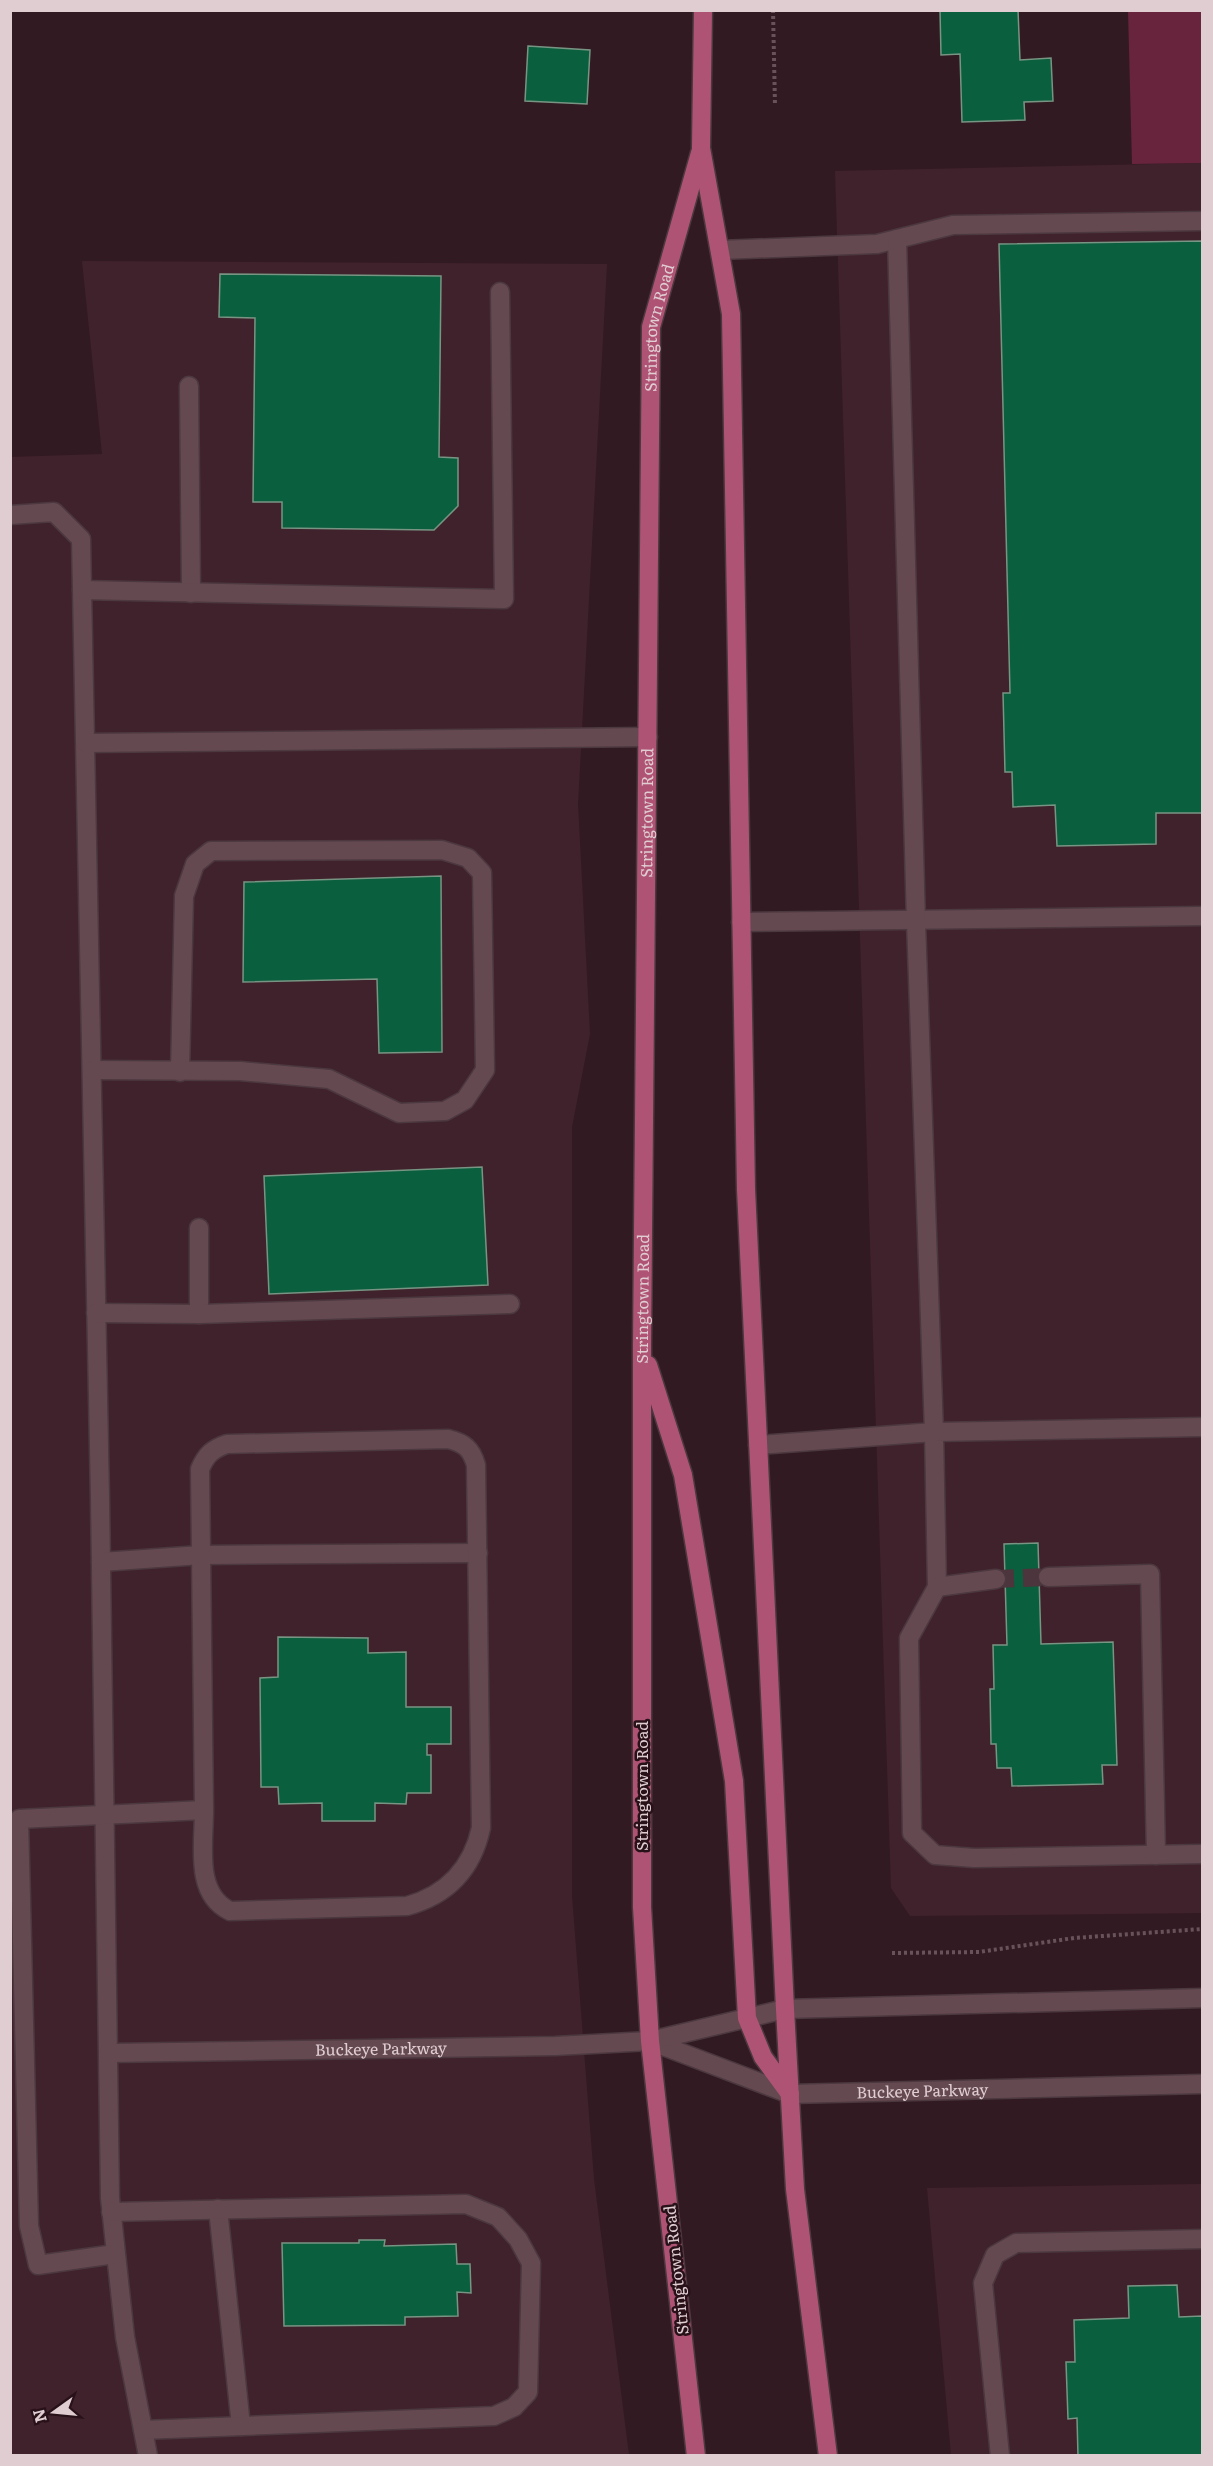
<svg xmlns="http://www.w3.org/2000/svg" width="1213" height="2466" viewBox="0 0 1213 2466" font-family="Literata,serif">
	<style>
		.built { fill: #40222c }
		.green { fill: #68243d }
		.building { fill: #0a5f3e; stroke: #789584; stroke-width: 1.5 }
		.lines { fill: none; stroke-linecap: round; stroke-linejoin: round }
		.minor-tunnel { stroke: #4c353c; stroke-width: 18; stroke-dasharray: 18 9; stroke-linecap: butt }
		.minor-casing { stroke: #4c383f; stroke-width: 21 }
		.major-casing { stroke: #4c383f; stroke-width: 21 }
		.path { stroke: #69535a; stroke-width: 4; stroke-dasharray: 3 3; stroke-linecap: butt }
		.minor { stroke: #654951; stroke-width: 18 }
		.major { stroke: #af5374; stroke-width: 18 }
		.labels { text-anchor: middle; stroke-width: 5; stroke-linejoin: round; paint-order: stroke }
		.street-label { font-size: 16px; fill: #dfcdd2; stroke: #281118 }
	</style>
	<rect width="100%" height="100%" fill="#321a22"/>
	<g class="built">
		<polygon points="1202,163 1202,1913 910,1916 891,1888 835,171"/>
		<polygon points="82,261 607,264 578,804 590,1034 572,1127 572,1896 594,2179 629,2455 11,2455 10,457 102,454"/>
		<polygon points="1202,2184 1202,2455 951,2455 927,2188"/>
	</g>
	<polygon class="green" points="1128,11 1202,11 1202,163 1132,164"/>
	<g class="building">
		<polygon points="940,10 1018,10 1020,60 1051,58 1053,101 1024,102 1025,120 962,122 960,54 941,55"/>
		<polygon points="528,46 590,50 587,104 525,101"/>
		<polygon points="1202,241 1202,813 1156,813 1156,844 1057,846 1055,805 1013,807 1012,772 1005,772 1003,693 1010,693 999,244"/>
		<polygon points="220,274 441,276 439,457 458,458 458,506 434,530 282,528 282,502 253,502 255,318 219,317"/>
		<polygon points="441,876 442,1052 379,1053 377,979 243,982 244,882"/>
		<polygon points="482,1167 488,1285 269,1294 264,1176"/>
		<polygon points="1038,1543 1041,1644 1113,1642 1117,1765 1102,1765 1103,1784 1012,1786 1011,1768 997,1768 996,1744 991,1744 990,1689 994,1689 993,1645 1007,1645 1004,1544"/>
		<polygon points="278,1637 368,1638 368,1653 406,1652 406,1707 451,1707 451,1744 427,1744 427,1755 431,1755 431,1793 407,1793 406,1804 375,1803 375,1821 322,1821 322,1803 279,1804 278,1787 261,1787 260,1678 278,1677"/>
		<polygon points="359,2240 385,2240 384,2246 456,2244 457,2264 470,2264 471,2293 457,2292 458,2316 405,2317 405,2325 284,2326 282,2243 359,2243"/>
		<polygon points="1177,2285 1179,2317 1202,2316 1202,2456 1078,2456 1077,2418 1068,2419 1066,2362 1075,2362 1074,2320 1129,2318 1128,2286"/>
	</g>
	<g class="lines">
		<polyline class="minor-tunnel" points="996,1579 1048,1577"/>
		<defs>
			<g id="minor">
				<polyline points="720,250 877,244 953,225 1202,221"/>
				<polyline points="189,386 191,593"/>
				<polyline points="10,515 54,512 81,539 100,1498 110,2198 125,2337 148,2456"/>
				<polyline points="82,590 504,599 500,292"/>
				<polyline points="86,743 648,737"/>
				<polyline points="741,922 1202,916"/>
				<polyline points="92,1070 240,1071 329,1079 399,1113 445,1111 465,1100 485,1070 482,873 468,858 442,850 211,851 195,864 184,896 180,1072"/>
				<polyline points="199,1228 199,1314"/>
				<polyline points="96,1313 199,1314 510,1304"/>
				<polyline points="1202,1427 934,1432 937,1587 909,1638 912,1833 935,1855 974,1858 1202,1854"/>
				<polyline points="758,1445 934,1432 916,922 897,239"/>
				<polyline points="101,1562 201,1555 478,1553"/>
				<polyline points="1048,1577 1150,1574 1156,1855"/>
				<polyline points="937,1587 996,1579"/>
				<path id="s1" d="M650,2041L790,2094L1202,2084"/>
				<path id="s2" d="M109,2053L555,2046L650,2041L785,2009L1202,1998"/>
				<polyline points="218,2209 241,2426"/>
				<polyline points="111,2212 466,2204 498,2217 518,2239 531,2263 528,2392 514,2407 494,2416 143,2430"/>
				<path d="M115,2254L38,2265L29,2226L19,1819L204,1810C204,1844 194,1894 230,1911L407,1906C447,1895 472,1869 481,1828L476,1465C471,1448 464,1443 448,1439L227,1444C212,1449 206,1455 200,1469L204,1810"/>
				<polyline points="1000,2456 983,2283 995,2255 1016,2243 1202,2239"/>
			</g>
			<g id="major">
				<polyline points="703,10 701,148 731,314 746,1189 785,2009 795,2189 828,2456"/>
				<polyline points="648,1365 683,1475 734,1781 747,2018 763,2057 790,2094"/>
				<path id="s3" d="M696,2456L650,2041L642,1907V1347L651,327L700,153"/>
			</g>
		</defs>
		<use href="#minor" class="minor-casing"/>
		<use href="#major" class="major-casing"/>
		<g class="path">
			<polyline points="773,10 775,106"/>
			<polyline points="892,1953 979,1952 1074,1938 1202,1929"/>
		</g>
		<use href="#minor" class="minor"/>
		<use href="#major" class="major"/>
	</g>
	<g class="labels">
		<g class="street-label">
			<text dy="6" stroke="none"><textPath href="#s3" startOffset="2132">Stringtown Road</textPath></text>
			<text dy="6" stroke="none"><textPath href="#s3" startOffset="1646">Stringtown Road</textPath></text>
			<text dy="6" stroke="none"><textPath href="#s3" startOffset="1160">Stringtown Road</textPath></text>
			<text transform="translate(642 1786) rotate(-90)" y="6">Stringtown Road</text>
			<text dy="6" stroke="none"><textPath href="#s2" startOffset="272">Buckeye Parkway</textPath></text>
			<text dy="6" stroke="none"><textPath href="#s1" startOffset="282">Buckeye Parkway</textPath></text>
			<text transform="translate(676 2270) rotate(-96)" y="6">Stringtown Road</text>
		</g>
	</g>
	<rect width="1213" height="2466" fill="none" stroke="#dfcdd2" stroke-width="24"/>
	<g transform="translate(54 2412) rotate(255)" stroke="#281118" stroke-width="4.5" paint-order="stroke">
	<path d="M0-4.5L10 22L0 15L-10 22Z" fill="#dfcdd2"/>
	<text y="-9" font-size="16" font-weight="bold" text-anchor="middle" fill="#dfcdd2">N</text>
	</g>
</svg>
